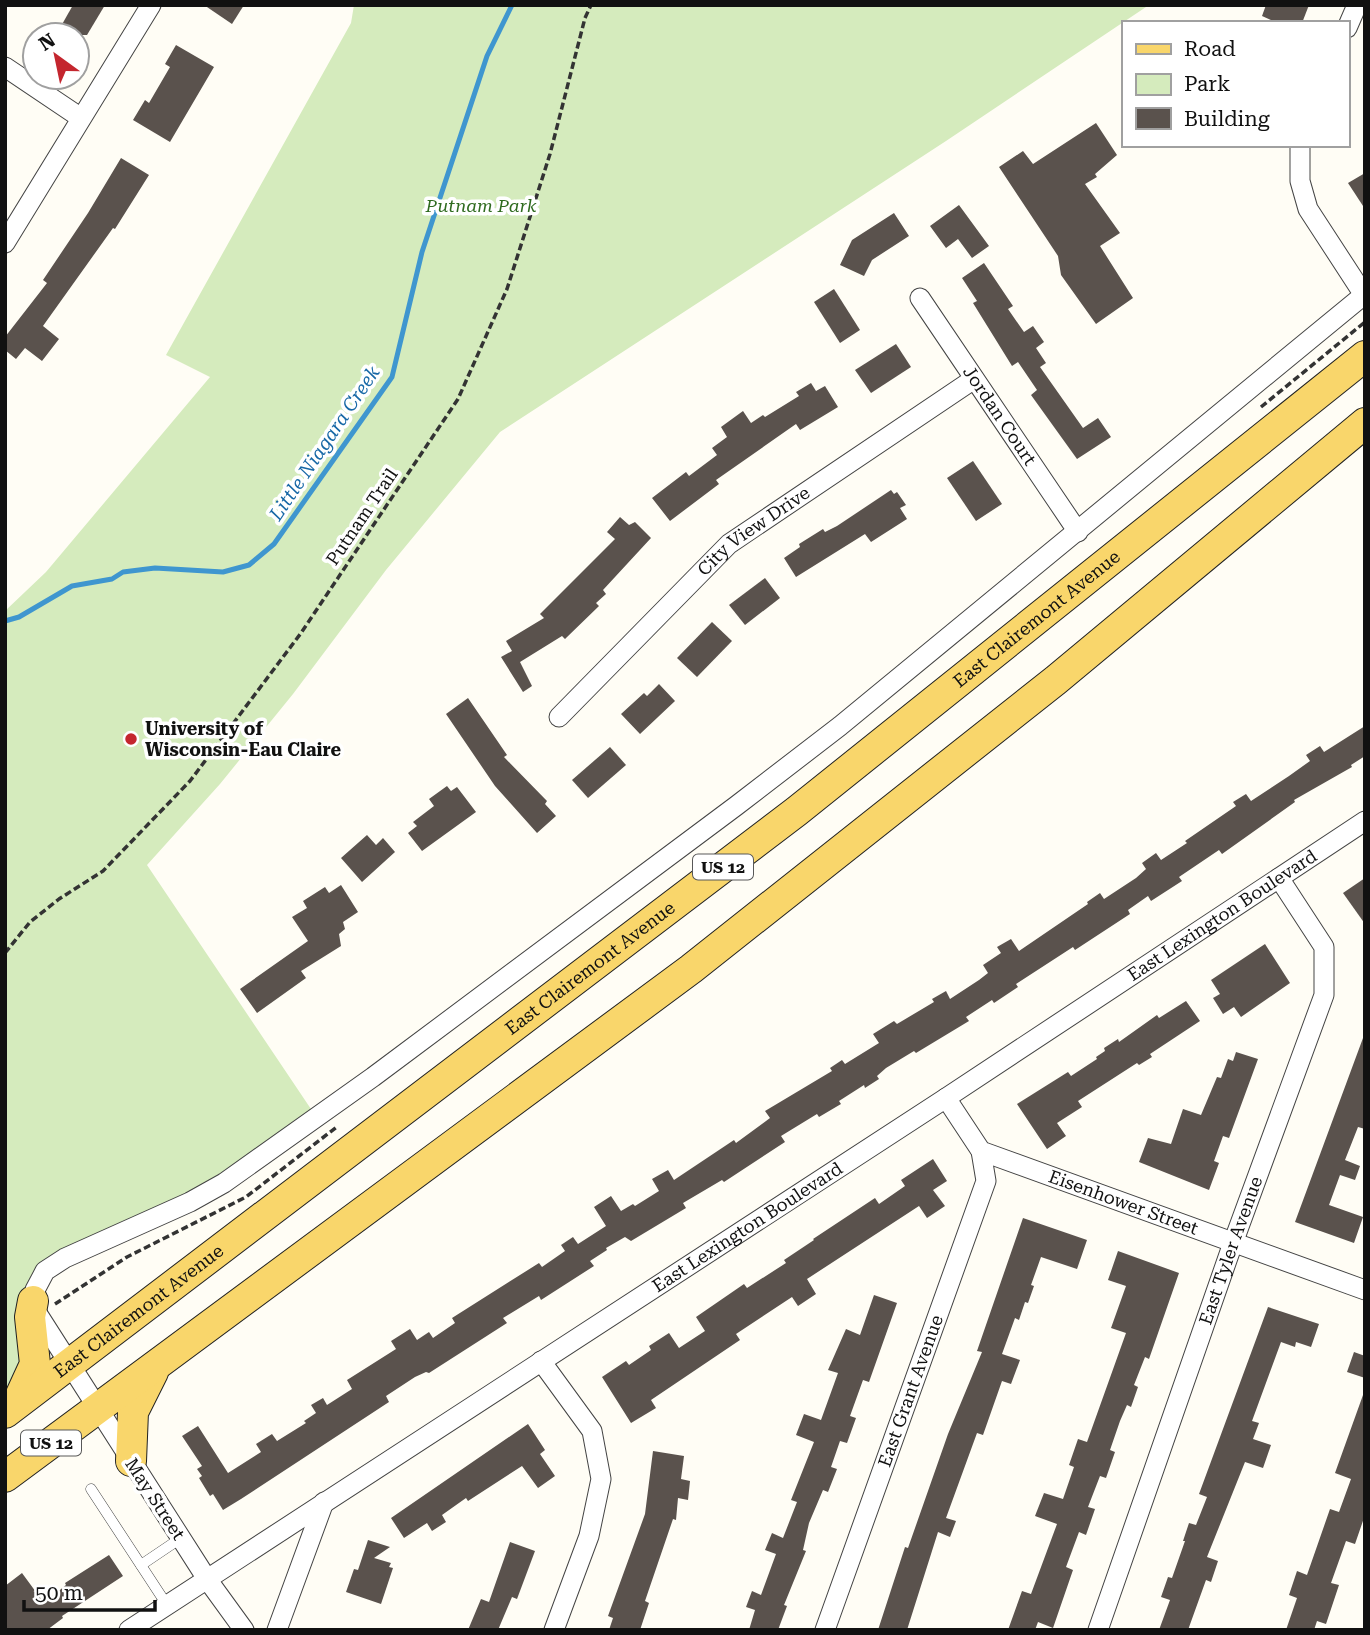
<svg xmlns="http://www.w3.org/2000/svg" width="1370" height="1635" viewBox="0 0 1370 1635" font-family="'Roboto Serif',serif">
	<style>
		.green { fill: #d5ebbd }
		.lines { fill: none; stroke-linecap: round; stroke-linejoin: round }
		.stream { stroke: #3f96cf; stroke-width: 5 }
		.building { fill: #5a524d }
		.service-casing { stroke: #444; stroke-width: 11 }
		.minor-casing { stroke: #444; stroke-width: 21 }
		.primary-casing { stroke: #222; stroke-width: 32 }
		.path { stroke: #333; stroke-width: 3.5; stroke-dasharray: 7 3.5; stroke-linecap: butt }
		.service { stroke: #fff; stroke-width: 10 }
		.minor { stroke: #fff; stroke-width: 19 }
		.primary { stroke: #f9d66b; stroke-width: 30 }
		.poi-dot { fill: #c4262e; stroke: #fff; stroke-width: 2.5 }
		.labels { text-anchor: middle; stroke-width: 7; stroke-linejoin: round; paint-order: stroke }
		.shield { fill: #fff; stroke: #585858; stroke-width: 2 }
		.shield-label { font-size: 16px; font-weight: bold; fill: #111 }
		.park-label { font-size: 18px; font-style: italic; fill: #2f6b1f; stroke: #fff }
		.street-label { font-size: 18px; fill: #111; stroke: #fff }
		.poi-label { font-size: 18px; font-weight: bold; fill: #111; stroke: #fff; text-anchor: start }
		.water-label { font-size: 19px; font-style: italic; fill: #1768a6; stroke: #fff }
	</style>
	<rect width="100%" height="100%" fill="#fffdf5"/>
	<polygon class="green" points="354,5 1149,5 946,141 500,432 386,570 293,694 220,784 147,865 317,1118 260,1160 55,1264 5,1413 5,611 46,572 210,377 166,355 351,23"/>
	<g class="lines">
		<polyline class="stream" points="5,621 19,617 72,586 112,579 123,572 155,568 223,572 249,565 274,544 392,377 422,252 487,56 512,5"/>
	</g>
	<g class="building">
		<polygon points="73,5 105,5 87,35 56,35"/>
		<polygon points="204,5 244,5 232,24"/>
		<polygon points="1266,5 1309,5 1302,23 1278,23 1262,16"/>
		<polygon points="176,45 214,67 170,142 133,120 145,100 149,103 170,67 165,64"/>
		<polygon points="1096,123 1117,155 1095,174 1097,177 1085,184 1120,233 1100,246 1133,298 1096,324 1061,275 1058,256 999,167 1023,151 1033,164"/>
		<polygon points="121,158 149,175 115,229 113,228 43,326 59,339 42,361 25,348 16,359 5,350 5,337 47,283 43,280 88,213"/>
		<polygon points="1365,173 1365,209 1348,183"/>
		<polygon points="959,205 989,246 972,258 958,239 946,248 930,226"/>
		<polygon points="894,213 909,236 872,260 864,276 840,265 852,240"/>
		<polygon points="984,263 1013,306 1008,309 1024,332 1033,326 1044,342 1036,348 1046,363 1040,367 1083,428 1098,418 1111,437 1077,459 1031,395 1037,390 1018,362 1012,366 973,303 977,301 962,278"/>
		<polygon points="834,289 860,330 840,343 814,302"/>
		<polygon points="896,344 911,367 871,393 855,370"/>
		<polygon points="811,383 816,391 825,386 838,407 800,430 796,424 716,480 719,484 670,521 652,498 686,472 689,476 717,455 712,448 727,437 721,427 743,411 751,423 763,415 765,417 799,396 796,392"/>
		<polygon points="973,461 1002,504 976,521 947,478"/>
		<polygon points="891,490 894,494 897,492 906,505 900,508 907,519 871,542 865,534 796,577 784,558 800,547 799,544 823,529 825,532 837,526"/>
		<polygon points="620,517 629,525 635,522 651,538 603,590 606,594 596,603 599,606 565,639 562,636 520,662 532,686 523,692 501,657 512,651 506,641 544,618 540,614 615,539 607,532"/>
		<polygon points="765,578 780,598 745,625 729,605"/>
		<polygon points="712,622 732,641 697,677 677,658"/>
		<polygon points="659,684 675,701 640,734 621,714 644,693 647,696"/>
		<polygon points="468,698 507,755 504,757 547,801 545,804 556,816 537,833 495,786 446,714"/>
		<polygon points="1365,726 1365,756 1351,765 1352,767 1294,800 1295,802 1222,854 1219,850 1179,877 1182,881 1151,901 1148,896 1128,910 1130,914 1075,950 1073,947 1016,984 1018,987 994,1003 992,1000 966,1017 969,1021 916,1053 914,1051 886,1068 877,1076 879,1079 865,1088 864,1085 839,1101 841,1104 819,1117 817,1114 781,1136 785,1142 724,1182 722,1180 683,1203 686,1208 631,1241 625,1237 606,1248 607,1250 590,1261 594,1266 541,1300 539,1296 503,1318 507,1323 429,1373 426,1372 415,1377 386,1396 389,1402 241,1499 223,1510 213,1494 210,1496 199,1478 202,1476 197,1469 202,1466 182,1436 198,1426 228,1473 261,1452 256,1444 272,1434 277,1441 306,1423 304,1421 316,1413 311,1405 323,1398 327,1405 352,1389 347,1380 396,1349 391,1341 410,1329 417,1340 429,1332 433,1338 455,1323 452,1318 539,1263 542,1267 565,1251 561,1245 573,1237 578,1244 606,1226 594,1207 611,1196 621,1211 633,1204 635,1206 659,1191 652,1179 668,1170 674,1180 734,1140 736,1143 770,1118 765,1111 832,1071 830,1068 842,1060 845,1064 879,1043 873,1034 894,1021 897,1024 934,1002 932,999 946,991 950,999 979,980 988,973 983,965 1001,953 997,947 1011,939 1019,951 1088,904 1087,902 1100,893 1104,899 1136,878 1146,869 1142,863 1156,853 1161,860 1187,843 1185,841 1236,806 1233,802 1246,794 1251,801 1289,776 1310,761 1306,755 1320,746 1324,752"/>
		<polygon points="610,747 626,765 588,798 572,780"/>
		<polygon points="447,786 451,791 457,787 476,812 422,851 408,833 417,826 413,822 434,806 429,799"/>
		<polygon points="367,835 376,845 383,838 395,852 362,882 341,858"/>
		<polygon points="1365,878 1365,924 1343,893"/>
		<polygon points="341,885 358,912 343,922 345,929 339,934 341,946 301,971 306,978 257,1013 240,989 308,941 292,917 307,908 303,901 325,887 329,893"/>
		<polygon points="1265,944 1290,983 1241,1017 1234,1007 1223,1014 1213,998 1220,994 1211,980"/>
		<polygon points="1186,1001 1200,1021 1150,1054 1152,1057 1139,1065 1137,1063 1078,1101 1082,1107 1057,1123 1066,1136 1047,1149 1017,1104 1068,1072 1071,1076 1097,1059 1096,1057 1105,1051 1104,1048 1118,1039 1119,1042 1157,1015 1159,1018"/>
		<polygon points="1363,1038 1365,1039 1365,1129 1358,1127 1345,1160 1360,1166 1355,1180 1340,1175 1329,1205 1363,1217 1354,1243 1295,1222"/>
		<polygon points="1236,1052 1258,1059 1229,1138 1223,1136 1214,1161 1219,1163 1209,1190 1139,1162 1148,1138 1171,1144 1183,1109 1201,1115 1217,1077 1221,1078 1228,1059 1233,1061"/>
		<polygon points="933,1159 947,1181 933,1190 945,1206 927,1218 919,1206 807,1279 816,1294 798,1306 792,1297 736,1334 740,1340 651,1400 656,1408 631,1423 602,1377 626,1361 629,1365 651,1350 649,1346 669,1333 679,1348 705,1331 696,1317 744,1284 747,1288 786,1263 784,1260 814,1240 813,1239 875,1198 879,1204 905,1186 901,1180"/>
		<polygon points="1023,1218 1087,1240 1077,1269 1041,1257 1031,1285 1034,1286 1028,1303 1025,1302 1019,1320 1015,1318 1002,1354 1020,1360 1011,1384 1002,1381 983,1435 977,1433 946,1518 956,1521 950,1537 938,1532 907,1630 878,1630 905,1547 908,1548 948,1434 982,1352 977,1351"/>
		<polygon points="1118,1251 1179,1273 1149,1359 1145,1357 1134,1385 1138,1387 1131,1407 1127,1405 1120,1421 1110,1450 1115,1452 1106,1478 1100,1476 1088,1507 1095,1509 1086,1535 1079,1532 1066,1567 1073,1570 1053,1628 1038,1622 1035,1630 1008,1630 1022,1591 1031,1594 1057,1524 1035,1516 1044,1493 1063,1499 1074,1467 1069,1465 1078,1439 1087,1442 1126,1333 1111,1328 1126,1286 1108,1280"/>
		<polygon points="874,1295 897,1303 869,1382 863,1380 850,1416 856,1418 847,1443 840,1441 831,1467 837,1469 828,1492 823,1490 809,1523 803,1550 806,1551 784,1605 787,1606 778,1630 749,1630 755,1610 746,1607 752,1591 761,1595 776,1554 765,1550 772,1533 783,1538 797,1502 791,1500 814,1442 796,1435 804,1414 821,1420 838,1373 828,1370 846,1329 860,1335"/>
		<polygon points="1268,1307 1319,1324 1311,1347 1296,1342 1295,1347 1281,1342 1252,1421 1259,1423 1253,1439 1271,1445 1263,1468 1245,1462 1207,1557 1218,1561 1211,1582 1206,1580 1188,1630 1159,1630 1170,1600 1161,1597 1168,1577 1172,1578 1185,1541 1183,1541 1189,1523 1196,1525 1207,1497 1199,1494"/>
		<polygon points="1354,1352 1365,1356 1365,1378 1347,1372"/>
		<polygon points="1363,1395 1365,1515 1355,1544 1346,1541 1331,1583 1339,1585 1326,1624 1317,1621 1314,1630 1286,1630 1297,1598 1289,1595 1297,1571 1307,1575 1330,1509 1339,1512 1351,1479 1335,1473"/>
		<polygon points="528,1424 545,1450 540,1454 555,1476 538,1488 522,1466 468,1501 466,1498 442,1515 446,1522 432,1531 427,1523 404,1538 391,1518"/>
		<polygon points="653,1451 684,1456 681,1479 690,1481 688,1500 678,1498 676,1520 673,1519 645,1601 649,1603 640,1630 609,1630 613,1618 608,1616 645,1514"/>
		<polygon points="368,1540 390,1547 374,1558 391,1563 389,1567 393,1568 381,1604 346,1592 354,1569 358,1570"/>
		<polygon points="510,1542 535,1551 517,1599 512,1597 498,1630 468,1630 481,1599 489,1602"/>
		<polygon points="109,1555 123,1576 62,1616 63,1618 47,1630 5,1630 5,1586 22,1573 44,1603 66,1585 65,1583"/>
	</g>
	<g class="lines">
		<defs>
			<g id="service">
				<polyline points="91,1489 167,1605"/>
				<polyline points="141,1565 181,1538"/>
			</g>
			<g id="minor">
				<polyline points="1347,28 1357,5"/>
				<polyline points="5,67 81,118"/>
				<polyline points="1300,145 1300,181 1308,209 1364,295"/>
				<polyline points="5,243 151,5"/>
				<path id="s1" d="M920,298L1078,532"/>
				<path id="s2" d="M559,717L729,544L974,379"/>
				<path id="s3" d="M946,1098L981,1151L1365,1290"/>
				<polyline points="541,1361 592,1431 601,1479 589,1536 554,1630"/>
				<path id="s4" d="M129,1630L946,1098L1365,821"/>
				<polyline points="244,1630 207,1579 37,1313 33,1301 35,1290 45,1271 65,1258 190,1202 224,1183 373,1077 736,806 840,726 1365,294"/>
				<polyline points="277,1630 324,1502"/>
				<path id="s5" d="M825,1630L986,1181L981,1151"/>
				<path id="s6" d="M1098,1630L1233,1243L1324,995V947L1279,878"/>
			</g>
			<g id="primary">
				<polyline points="18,1401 35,1364 30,1317 33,1301"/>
				<path id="s7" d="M5,1413L797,811L1365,356"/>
				<polyline points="131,1461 133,1412 153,1372"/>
				<polyline points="5,1477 691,969 1056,680 1365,423"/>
			</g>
		</defs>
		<use href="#service" class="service-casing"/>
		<use href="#minor" class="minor-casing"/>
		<use href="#primary" class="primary-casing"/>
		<g class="path">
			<polyline points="1261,407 1365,322"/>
			<polyline points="5,953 30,922 59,899 103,871 190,781 301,633 458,399 507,289 550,154 585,18 591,5"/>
			<polyline points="55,1304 127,1257 246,1197 338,1126"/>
		</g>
		<use href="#service" class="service"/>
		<use href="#minor" class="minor"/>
		<use href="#primary" class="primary"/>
	</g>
	<circle class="poi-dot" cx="131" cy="739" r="7"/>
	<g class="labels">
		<g class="shield">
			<rect x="693" y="854.5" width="60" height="25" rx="5"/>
			<rect x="21" y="1430.5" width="60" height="25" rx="5"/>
		</g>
		<g class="shield-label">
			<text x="723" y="873">US 12</text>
			<text x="51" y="1449">US 12</text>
		</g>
		<g class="park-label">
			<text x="481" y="212">Putnam Park</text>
		</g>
		<g class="street-label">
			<text dy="6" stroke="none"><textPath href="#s1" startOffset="142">Jordan Court</textPath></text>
			<text transform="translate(362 517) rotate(-56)" y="6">Putnam Trail</text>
			<text dy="6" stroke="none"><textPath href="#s2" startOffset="270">City View Drive</textPath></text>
			<text dy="6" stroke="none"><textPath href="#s7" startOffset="1302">East Clairemont Avenue</textPath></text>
			<text dy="6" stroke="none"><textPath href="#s4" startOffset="1306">East Lexington Boulevard</textPath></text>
			<text dy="6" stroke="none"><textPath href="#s7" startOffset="735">East Clairemont Avenue</textPath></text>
			<text dy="6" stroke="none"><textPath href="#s3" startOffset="215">Eisenhower Street</textPath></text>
			<text dy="6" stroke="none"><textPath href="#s4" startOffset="738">East Lexington Boulevard</textPath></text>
			<text dy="6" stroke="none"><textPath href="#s6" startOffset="402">East Tyler Avenue</textPath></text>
			<text dy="6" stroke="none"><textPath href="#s7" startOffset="168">East Clairemont Avenue</textPath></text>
			<text dy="6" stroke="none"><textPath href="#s5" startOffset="254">East Grant Avenue</textPath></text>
			<text transform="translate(155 1499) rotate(57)" y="6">May Street</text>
		</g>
		<g class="poi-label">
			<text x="145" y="735">University of<tspan x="145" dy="21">Wisconsin-Eau Claire</tspan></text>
		</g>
		<g class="water-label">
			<text transform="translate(324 443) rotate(-56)" y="7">Little Niagara Creek</text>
		</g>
	</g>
	<rect width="1370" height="1635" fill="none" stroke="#111111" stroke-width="14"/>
	<rect x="1122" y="21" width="228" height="126" fill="#ffffff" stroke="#a0a0a0" stroke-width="2"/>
	<rect x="1136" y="44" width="35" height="10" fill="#f9d66b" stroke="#a0a0a0" stroke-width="2"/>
	<text x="1184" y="56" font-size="21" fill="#111111">Road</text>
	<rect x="1136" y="74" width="35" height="21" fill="#d5ebbd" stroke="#a0a0a0" stroke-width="2"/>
	<text x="1184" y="91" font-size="21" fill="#111111">Park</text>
	<rect x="1136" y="108" width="35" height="21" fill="#5a524d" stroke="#a0a0a0" stroke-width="2"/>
	<text x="1184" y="126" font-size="21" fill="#111111">Building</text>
	<g transform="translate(56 56) rotate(327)"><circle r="33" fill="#ffffff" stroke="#a0a0a0" stroke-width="2"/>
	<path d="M0-5L12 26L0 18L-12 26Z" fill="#c4262e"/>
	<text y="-10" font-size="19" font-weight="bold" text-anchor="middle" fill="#111111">N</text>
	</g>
	<path d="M24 1600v10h131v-10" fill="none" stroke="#111111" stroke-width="3.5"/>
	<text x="35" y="1600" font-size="21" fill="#111111" stroke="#ffffff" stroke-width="5" paint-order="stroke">50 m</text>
</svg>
